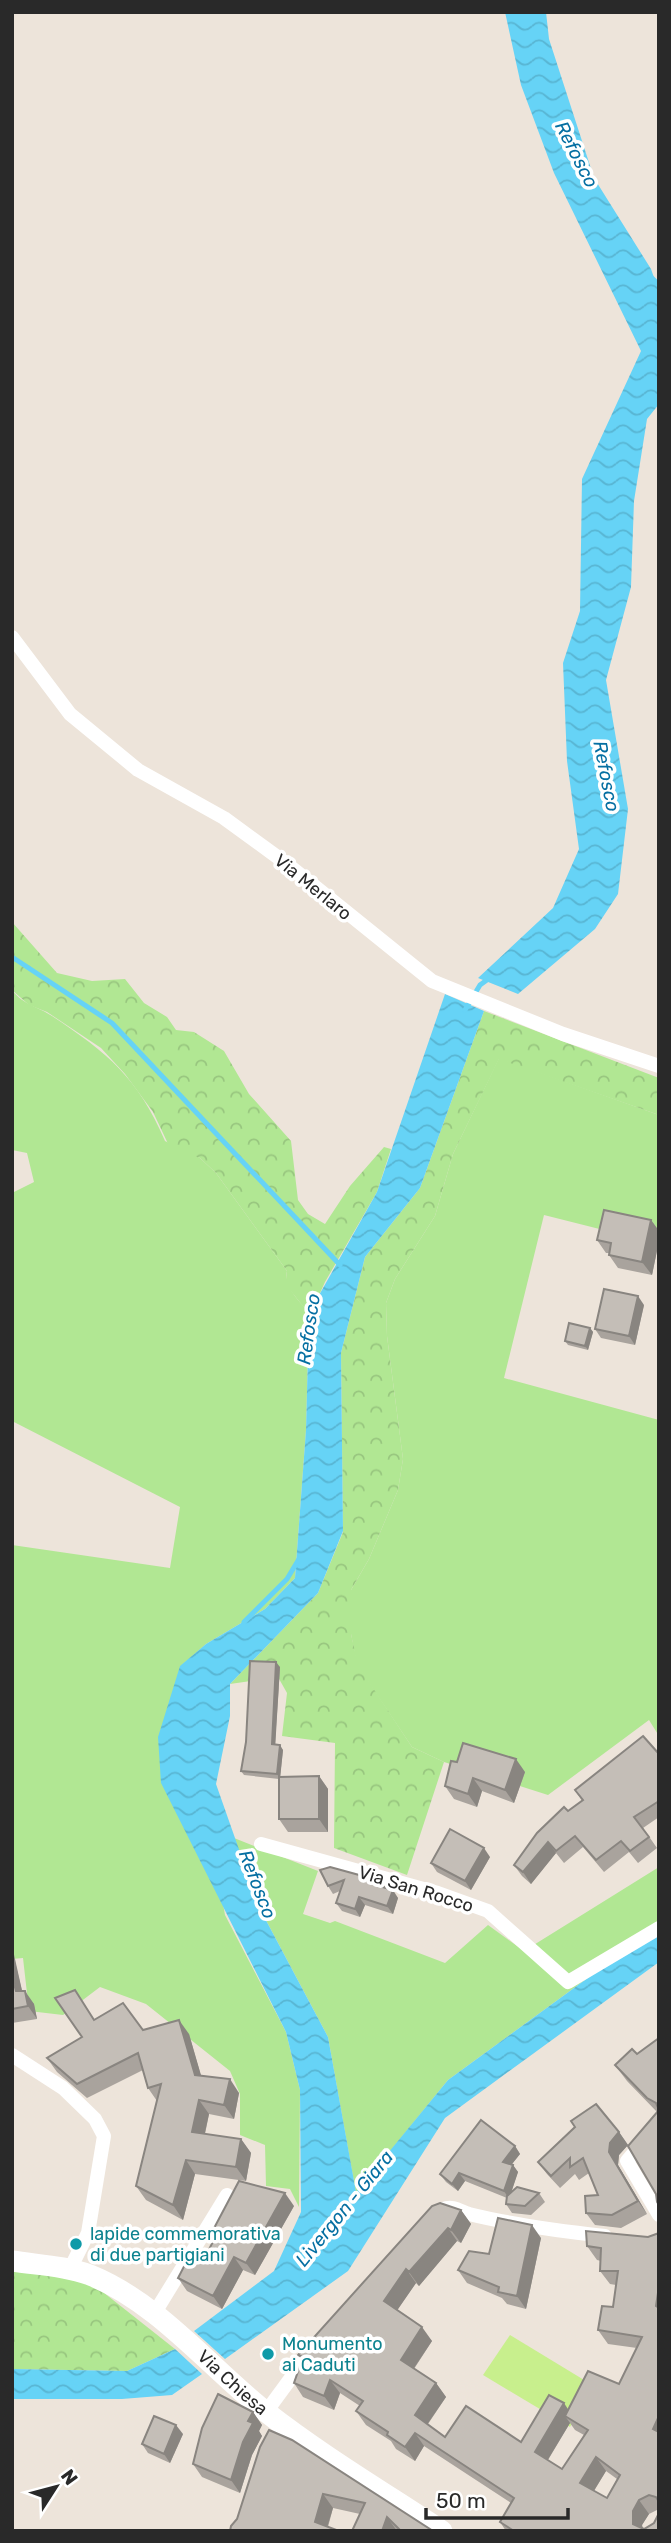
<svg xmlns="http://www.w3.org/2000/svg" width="671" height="2543" viewBox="0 0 671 2543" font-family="Rubik,sans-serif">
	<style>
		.grass { fill: #b1e793 }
		.forest { fill: url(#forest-crowns) }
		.pitch { fill: #c8ef8d }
		.water { fill: url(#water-waves) }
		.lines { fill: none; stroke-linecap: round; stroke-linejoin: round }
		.stream { stroke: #66d3f6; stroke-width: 5 }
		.minor { stroke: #fff; stroke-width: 14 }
		.secondary { stroke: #fff; stroke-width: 21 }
		.wall { fill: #a9a39d; fill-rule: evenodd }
		.shaded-wall { fill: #898580 }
		.building { fill: #c4beb7; stroke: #898580; stroke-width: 2; fill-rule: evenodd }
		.culture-dot { fill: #0f9aa8; stroke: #fff; stroke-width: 2.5 }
		.labels { text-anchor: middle; stroke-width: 7; stroke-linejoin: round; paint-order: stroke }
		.street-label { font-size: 18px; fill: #292929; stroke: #fff }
		.culture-label { font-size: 18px; fill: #0d838f; stroke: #fff; text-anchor: start }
		.water-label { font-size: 19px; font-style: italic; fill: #056fa2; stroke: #fff }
	</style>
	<defs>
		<pattern id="forest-crowns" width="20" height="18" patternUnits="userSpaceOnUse" patternTransform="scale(1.75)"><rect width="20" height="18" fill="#b1e793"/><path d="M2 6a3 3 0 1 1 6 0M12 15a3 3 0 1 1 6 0" fill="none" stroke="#98c67f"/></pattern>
		<pattern id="water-waves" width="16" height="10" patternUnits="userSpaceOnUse" patternTransform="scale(1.75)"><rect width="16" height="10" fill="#66d3f6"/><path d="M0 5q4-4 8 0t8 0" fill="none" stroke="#58b5d3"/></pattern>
	</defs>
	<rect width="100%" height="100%" fill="#ede4da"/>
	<g class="grass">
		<path d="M12,990C23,1005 39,1007 52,1016C108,1053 138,1078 165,1141L200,1158L216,1173L287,1271C284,1288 300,1301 309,1313L306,1430L295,1578L265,1609L206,1644L181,1666L225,1915L286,2032L300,2090L299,2207L290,2189L266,2186L265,2145L240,2135V2094L230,2071L146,2004L100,1987L63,2015L29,2011L23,1958L12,1959V1545L170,1568L180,1507L12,1421V1193L34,1182L27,1153L12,1150Z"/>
		<polygon points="499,1058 659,1115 659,1244 544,1215 504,1378 659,1420 659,1736 649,1720 548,1795 444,1762 412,1747 357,1665 351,1634 351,1590 369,1559 398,1490 403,1459 387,1336 386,1303 395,1279 435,1216 453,1154"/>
		<polygon points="234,1838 318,1871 303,1914 330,1923 335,1921 445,1963 488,1925 524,1951 659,1867 659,1926 448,2080 356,2193 328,2037 260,1909"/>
	</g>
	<g class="forest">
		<polygon points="12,922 57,973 92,981 125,979 144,1003 167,1017 176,1030 194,1032 224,1051 249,1094 291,1141 298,1200 308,1214 325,1224 350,1186 384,1147 391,1149 377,1192 325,1282 310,1315 286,1285 287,1271 216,1173 200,1158 170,1148 153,1112 125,1074 101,1048 47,1012 29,1005 12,990"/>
		<polygon points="484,1011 659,1078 659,1115 499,1059 453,1154 435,1216 395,1279 386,1303 387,1336 403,1459 398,1490 369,1559 351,1590 351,1634 358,1665 412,1747 444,1762 407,1875 334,1848 335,1743 282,1736 287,1693 278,1677 230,1684 318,1593 343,1532 341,1353 365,1257 420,1188"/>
		<polygon points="12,2263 84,2277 175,2349 127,2371 12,2369"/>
	</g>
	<polygon class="pitch" points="510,2335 594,2386 570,2427 483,2375"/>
	<g class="water">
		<polygon points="505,12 546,12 549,39 594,178 651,269 659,292 659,404 647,419 634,501 631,587 606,680 628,809 618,894 595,929 518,994 478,978 553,908 579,849 567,761 563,663 580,611 582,479 641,351 554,173 521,85"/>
		<polygon points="445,994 484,1011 420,1188 365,1257 341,1353 343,1531 318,1593 230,1684 230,1716 216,1784 260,1909 328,2037 356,2192 448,2080 659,1926 659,1962 445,2118 348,2271 225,2359 194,2331 274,2271 301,2212 300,2090 286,2032 161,1783 158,1737 180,1666 206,1644 265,1609 295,1578 306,1430 309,1313 377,1192"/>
		<polygon points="175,2349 202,2374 172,2395 122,2399 12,2399 12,2369 127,2371"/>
	</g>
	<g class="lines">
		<g class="stream">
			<polyline points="650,276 659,285"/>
			<polyline points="12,957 112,1023 340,1265"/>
			<polyline points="465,1010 480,985 491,977"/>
			<polyline points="244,1622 287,1579 299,1559"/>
		</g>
		<g class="minor">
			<polyline points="12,637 70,714 138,770 224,818 287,864 432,981 563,1034 659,1066"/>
			<polyline points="261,1844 438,1893 488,1911 568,1982 659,1928"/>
			<polyline points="12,2055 63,2088 95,2119 104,2136 88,2233 70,2269"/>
			<polyline points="659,2123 627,2161 659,2215"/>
			<path d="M443,2209C453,2205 460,2211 469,2214C513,2225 560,2231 605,2236"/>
			<polyline points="154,2314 227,2195"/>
			<polyline points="266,2412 313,2348"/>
		</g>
		<path class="secondary" id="s1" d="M12,2261C38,2265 66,2266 90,2275C159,2303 209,2367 266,2412C321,2455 383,2492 442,2531"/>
	</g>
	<g class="wall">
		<polygon points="651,1220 659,1231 659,1241 652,1275 618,1268 609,1255 609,1253 606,1253 597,1240"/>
		<polygon points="644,1305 635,1345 601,1338 595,1329"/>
		<polygon points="590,1328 593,1332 588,1350 568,1345 565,1341"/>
		<polygon points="280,1667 275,1745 283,1750 280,1777 319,1776 328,1789 328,1832 288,1832 279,1819 279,1779 244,1775 241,1771"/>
		<polygon points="659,1754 659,1817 643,1828 657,1848 638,1863 629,1852 604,1872 583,1847 564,1863 556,1853 531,1884 522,1876 514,1865 568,1811 582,1801 575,1790"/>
		<polygon points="457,1762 525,1772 514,1803 482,1791 477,1807 454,1799 445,1786"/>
		<polygon points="490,1857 471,1890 437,1872 431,1863"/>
		<polygon points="320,1870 381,1881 386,1888 398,1898 393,1914 365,1905 360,1917 342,1911 336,1903 340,1891 333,1894 328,1886"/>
		<polygon points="12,1949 22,1991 34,2004 37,2019 12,2023"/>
		<polygon points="95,2020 143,2030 189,2034 201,2076 239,2093 234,2119 209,2114 205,2134 241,2139 251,2153 246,2181 195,2174 183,2220 146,2200 136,2186 157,2101 148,2088 143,2070 87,2098 57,2072 47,2058 82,2037"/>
		<polygon points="659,2038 659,2205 657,2112 627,2081 615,2065 637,2054"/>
		<polygon points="619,2132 628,2145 619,2155 618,2165 647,2214 621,2228 595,2225 586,2213 598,2195 589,2173 579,2180 575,2174 560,2188 547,2174 538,2162"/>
		<polygon points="515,2146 520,2154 512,2164 518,2172 511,2193 539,2193 545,2202 531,2215 512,2213 506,2204 507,2198 465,2181 458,2191 446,2182 440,2174"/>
		<polygon points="294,2206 255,2275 243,2270 222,2309 187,2291 178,2278 204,2259 216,2237 212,2232"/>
		<path d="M461,2210L471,2224L461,2243L457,2241L419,2286L416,2283L397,2310L432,2341L414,2369L436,2383L446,2397L428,2424L445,2437L521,2442L568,2410L619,2384L637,2348L608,2344L598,2330L613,2307L616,2285L610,2284L600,2271L601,2261L597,2260L587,2246L648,2237L659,2233V2509L649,2514L642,2525L643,2529L659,2531H506L500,2522L511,2503L424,2446L415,2461L396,2449L391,2441L366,2425L356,2411L360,2406L340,2393L334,2410L303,2397L294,2383L302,2360L298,2355ZM570,2423L575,2430L584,2435L562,2469L548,2460ZM606,2471L617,2479L607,2498L594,2491Z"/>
		<polygon points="541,2238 526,2309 507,2304 502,2298 467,2283 458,2270 489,2254"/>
		<polygon points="253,2412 262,2425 259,2431 262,2436 252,2455 240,2493 202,2477 193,2464"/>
		<polygon points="183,2434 170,2463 148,2453 142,2444"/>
		<polygon points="260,2447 433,2531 352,2531 360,2514 333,2508 328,2527 237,2519"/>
	</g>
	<g class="shaded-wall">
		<polygon points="651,1220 659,1231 659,1241 652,1275 642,1262"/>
		<polygon points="638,1296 644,1305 635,1345 629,1336"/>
		<polygon points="590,1328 593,1332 588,1350 585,1346"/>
		<polygon points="276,1662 280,1667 275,1749 272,1744"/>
		<polygon points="280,1745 283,1750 280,1779 277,1774"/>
		<polygon points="516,1759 525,1772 514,1803 505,1790"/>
		<polygon points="319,1776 328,1789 328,1832 319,1819"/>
		<polygon points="473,1778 482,1791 477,1807 468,1794"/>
		<polygon points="548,1842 556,1853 531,1884 523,1872"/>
		<polygon points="484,1848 490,1857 471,1890 465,1881"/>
		<polygon points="381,1881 386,1889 379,1886"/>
		<polygon points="393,1890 398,1898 393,1914 387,1906"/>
		<polygon points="359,1897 365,1905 360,1917 355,1909"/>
		<polygon points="12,1949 13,1950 25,2004 16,1991 12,1976"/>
		<polygon points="25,1991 34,2004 37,2019 28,2006"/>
		<polygon points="179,2020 189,2034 205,2089 195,2075"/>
		<polygon points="230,2079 239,2093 234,2119 224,2105"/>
		<polygon points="199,2100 209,2114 202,2146 192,2132"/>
		<polygon points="619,2132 628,2145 619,2155 618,2165 647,2214 638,2201 609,2152 610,2143"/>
		<polygon points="241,2139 251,2153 246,2181 236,2167"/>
		<polygon points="515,2146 520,2154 508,2169 503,2162"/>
		<polygon points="186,2160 195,2174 183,2220 173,2205"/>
		<polygon points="513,2165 518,2172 509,2199 504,2191"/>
		<polygon points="459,2173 465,2181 458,2191 452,2184"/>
		<polygon points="285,2193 294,2206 255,2275 246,2263"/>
		<polygon points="461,2210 471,2224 461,2243 451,2230"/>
		<polygon points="532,2225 541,2238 526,2309 517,2296"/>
		<polygon points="448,2228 457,2241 419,2286 409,2272"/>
		<polygon points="234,2257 243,2270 222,2309 213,2296"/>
		<polygon points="406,2269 416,2283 394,2315 384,2301"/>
		<polygon points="659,2286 659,2311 656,2306"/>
		<polygon points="422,2327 432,2341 410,2374 401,2360"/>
		<polygon points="330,2380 340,2393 334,2410 324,2396"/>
		<polygon points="436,2383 446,2397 424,2429 415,2415"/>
		<polygon points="564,2403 573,2417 565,2416 570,2423 544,2466 535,2452"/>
		<polygon points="253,2412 262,2425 259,2431 262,2436 252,2455 240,2493 231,2480 248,2421"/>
		<polygon points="659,2416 659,2437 653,2429"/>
		<polygon points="176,2425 183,2434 170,2463 164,2454"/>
		<polygon points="415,2433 424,2446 415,2461 405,2447"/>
		<polygon points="596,2457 606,2471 590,2497 580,2483"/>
		<polygon points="323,2494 333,2508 326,2531 315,2522"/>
		<polygon points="639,2500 649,2514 642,2525 643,2531 633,2524 633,2511"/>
		<polygon points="387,2517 397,2531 382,2531"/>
	</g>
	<g class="building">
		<polygon points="604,1210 651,1220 642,1262 609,1255 611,1243 597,1240"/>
		<polygon points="604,1289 638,1296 629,1336 595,1329"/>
		<polygon points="569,1323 590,1328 585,1346 565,1341"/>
		<polygon points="250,1661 276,1662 272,1744 280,1745 277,1774 241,1771 246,1742"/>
		<polygon points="643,1736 659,1754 659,1801 634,1817 649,1837 630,1851 621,1841 596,1860 575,1836 556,1851 548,1842 523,1872 514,1865 537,1833 564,1807 568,1811 583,1800 575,1790"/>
		<polygon points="463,1743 516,1759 505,1790 473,1778 468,1794 445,1786 451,1761 457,1762"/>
		<polygon points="319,1776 319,1819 279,1819 279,1777"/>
		<polygon points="450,1829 484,1848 465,1881 431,1863"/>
		<polygon points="330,1867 381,1881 379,1886 393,1890 387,1906 359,1897 355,1909 336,1903 344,1880 328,1886 320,1870"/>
		<polygon points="12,1976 16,1991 25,1991 28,2006 12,2009"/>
		<polygon points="75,1990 94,2020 123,2003 143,2030 179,2020 195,2075 230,2079 224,2105 199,2100 192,2132 241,2139 236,2167 186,2160 173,2205 136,2186 161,2084 148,2088 138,2053 77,2084 47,2058 82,2037 55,1998"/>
		<polygon points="659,2038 659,2205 657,2202 656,2194 628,2146 659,2110 656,2103 647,2098 615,2065 632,2049 637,2054"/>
		<polygon points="596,2104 619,2132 610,2143 609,2152 638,2201 612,2215 586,2213 585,2196 598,2195 583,2158 570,2167 570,2158 551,2176 538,2162 575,2127 571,2121"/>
		<polygon points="481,2120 515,2146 503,2162 513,2165 504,2191 459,2173 452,2184 440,2174"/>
		<polygon points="239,2181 285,2193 246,2263 234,2257 213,2296 178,2278 191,2253 204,2259 217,2234 212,2232"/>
		<polygon points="517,2187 539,2193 525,2206 506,2204 507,2196"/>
		<path d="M440,2203L461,2210L451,2230L448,2228L409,2272L406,2269L384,2301L422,2327L401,2360L436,2383L415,2415L445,2437L466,2406L521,2442L549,2395L564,2403L535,2452L562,2469L588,2430L565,2416L588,2371L619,2384L642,2337L598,2330L602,2306L613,2307L618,2271H600L601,2248L587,2246L586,2231L648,2237L659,2233V2286L656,2306L659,2308V2416L653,2429L659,2432V2502L656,2497L649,2495L639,2500L633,2511V2524L644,2529L654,2523L659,2513V2531H514L500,2522L514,2498L415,2433L405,2447L387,2435L388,2432L356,2411L363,2401L330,2380L324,2396L294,2383L303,2357L298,2355L432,2206ZM596,2457L620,2475L607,2498L580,2483Z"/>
		<polygon points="498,2218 532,2225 517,2296 498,2292 499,2287 458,2270 469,2251 489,2254"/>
		<polygon points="218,2394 253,2412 248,2421 253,2423 243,2442 231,2480 193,2464 202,2428"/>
		<polygon points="154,2416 176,2425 164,2454 142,2444"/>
		<polygon points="269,2430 292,2440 433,2531 401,2531 387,2517 382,2531 352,2531 365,2503 323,2494 315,2522 339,2531 230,2531 231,2526 237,2519 260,2447"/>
	</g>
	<g class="culture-dot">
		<circle cx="76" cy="2244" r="7"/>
		<circle cx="268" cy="2354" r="7"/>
	</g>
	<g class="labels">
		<g class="street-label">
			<text transform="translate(313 887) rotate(39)" y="6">Via Merlaro</text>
			<text transform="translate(416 1889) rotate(17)" y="6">Via San Rocco</text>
			<text dy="6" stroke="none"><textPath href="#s1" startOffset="259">Via Chiesa</textPath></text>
		</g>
		<g class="culture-label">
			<text x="90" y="2240">lapide commemorativa<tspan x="90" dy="21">di due partigiani</tspan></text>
			<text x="282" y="2350">Monumento<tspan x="282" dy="21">ai Caduti</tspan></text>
		</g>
		<g class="water-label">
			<text transform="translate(577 154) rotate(63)" y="7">Refosco</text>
			<text transform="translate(607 776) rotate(79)" y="7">Refosco</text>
			<text transform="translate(308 1329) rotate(-82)" y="7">Refosco</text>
			<text transform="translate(258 1884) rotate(69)" y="7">Refosco</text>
			<text transform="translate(344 2208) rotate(-51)" y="7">Livergon - Giara</text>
		</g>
	</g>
	<rect width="671" height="2543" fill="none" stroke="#292929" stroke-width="28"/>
	<g transform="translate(56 2487) rotate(54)" stroke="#ffffff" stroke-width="5" paint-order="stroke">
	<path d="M0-5L12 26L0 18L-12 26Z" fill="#292929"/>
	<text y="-10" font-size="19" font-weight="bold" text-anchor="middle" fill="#292929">N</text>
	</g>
	<path d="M426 2508v10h142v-10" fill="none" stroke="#292929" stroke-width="3.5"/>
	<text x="436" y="2508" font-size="21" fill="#292929" stroke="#ffffff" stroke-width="5" paint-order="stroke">50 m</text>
</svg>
